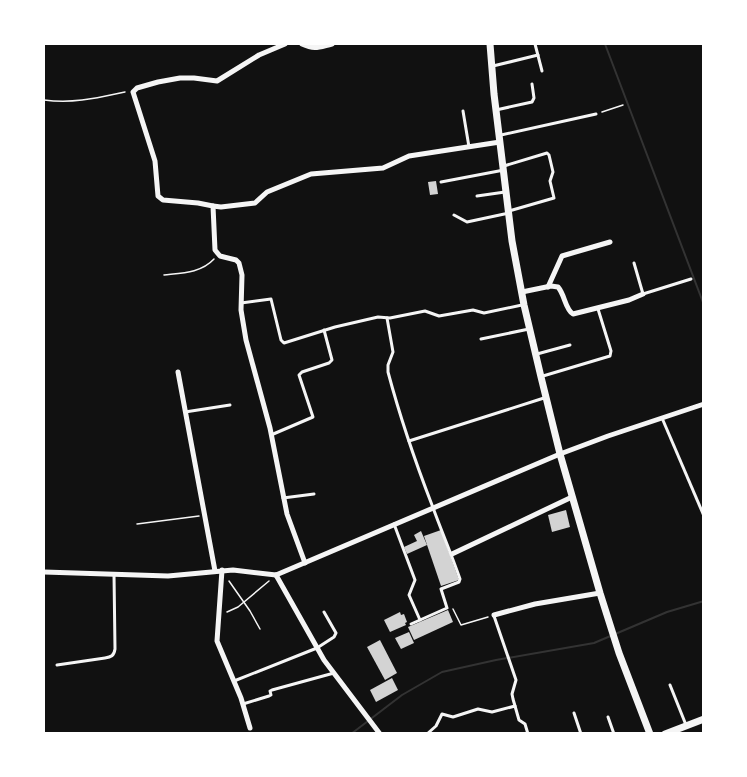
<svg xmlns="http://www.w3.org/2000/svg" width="747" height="777" viewBox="0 0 747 777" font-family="Quicksand,sans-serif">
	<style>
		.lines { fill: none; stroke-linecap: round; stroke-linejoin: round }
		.stream { stroke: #333; stroke-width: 2 }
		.building { fill: #d3d3d3 }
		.path { stroke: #f5f5f5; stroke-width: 1.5 }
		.service { stroke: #f5f5f5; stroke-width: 3 }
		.minor { stroke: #f5f5f5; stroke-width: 5 }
		.tertiary { stroke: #f5f5f5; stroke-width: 7 }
	</style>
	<rect width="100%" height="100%" fill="#111"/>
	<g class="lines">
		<g class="stream">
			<polyline points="605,44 704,305"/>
			<polyline points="351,734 402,695 442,672 496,660 594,643 667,612 704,601"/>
		</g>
	</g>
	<g class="building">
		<polygon points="436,181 438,194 430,195 428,182"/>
		<polygon points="566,510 570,527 552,532 548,515"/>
		<polygon points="441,530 459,580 441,586 424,536"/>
		<polygon points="421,531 427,545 407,554 404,547 417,541 414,535"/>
		<polygon points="448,610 453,622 414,640 408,627"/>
		<polygon points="400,612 401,615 404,614 407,622 405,623 406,625 390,632 384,620"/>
		<polygon points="409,632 414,643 401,649 395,638"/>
		<polygon points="380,640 397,673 385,680 367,647"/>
		<polygon points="392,678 398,690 376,702 370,690"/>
	</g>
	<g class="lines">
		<g class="path">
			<path d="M44,100C73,104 97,98 125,92"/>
			<polyline points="602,112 623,105"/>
			<path d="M164,275C182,273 201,273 214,259"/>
			<polyline points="137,524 199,516"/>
			<polyline points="229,581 250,611 260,629"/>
			<polyline points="453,609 461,625 488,617"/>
			<polyline points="227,612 238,607 269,581"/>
		</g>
		<g class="service">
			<polyline points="535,44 542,71"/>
			<polyline points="493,66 538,55"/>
			<polyline points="496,110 532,102 534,98 532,84"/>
			<polyline points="463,111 469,147"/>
			<polyline points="501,135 596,114"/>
			<polyline points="504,166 547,153 549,155 553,172 550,181 554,198 509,211"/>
			<polyline points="441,182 504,170"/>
			<polyline points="477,196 505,192"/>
			<polyline points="454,215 467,222 509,213"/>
			<polyline points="634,263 643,294 691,279"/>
			<polyline points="241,303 271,299 281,340 284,343 335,327 378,317 390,318 425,311 439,316 473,310 484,313 522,305"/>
			<path d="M387,318L393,352L388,365V372C400,417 415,461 432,505C441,530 451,553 460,579L459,582L441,589L447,608L420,620"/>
			<polyline points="481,339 529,329"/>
			<polyline points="537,354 570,345"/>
			<polyline points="543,376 610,356 611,351 598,309"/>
			<polyline points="185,412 230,405"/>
			<polyline points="662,418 704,516"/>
			<polyline points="271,435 313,417 299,375 302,372 329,363 332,360 324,330"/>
			<polyline points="409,441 544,398"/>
			<polyline points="283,498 314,494"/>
			<polyline points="394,524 415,580 409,595 420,620 411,624"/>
			<polyline points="494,616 516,680 512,694 513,699 519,720 525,724 528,734"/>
			<path d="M57,665L105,658C111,657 114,656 115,649L114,574"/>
			<polyline points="234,681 317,648 334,637 336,633 324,612"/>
			<polyline points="670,685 686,725"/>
			<polyline points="243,704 269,696 271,695 270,691 272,690 334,673"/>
			<polyline points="574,713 581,734"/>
			<polyline points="608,717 614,734"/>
			<polyline points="427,734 436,726 442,714 453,717 478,709 492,712 515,706"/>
		</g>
		<g class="minor">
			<polyline points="285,44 259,55 217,81 194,78 180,78 158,82 137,88 133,92 155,161 158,196 163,200 198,203 213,206 215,250 220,256 236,260 239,263 242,275 241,310 246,340 270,428 287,514 305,563"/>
			<path d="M302,44C315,50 319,47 332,44"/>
			<polyline points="213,206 221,207 255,203 267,192 311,174 383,168 409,156 500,142"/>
			<polyline points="548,287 562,256 610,242"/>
			<path d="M522,292L551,286L558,287C565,295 565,309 573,314L629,300L643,294"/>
			<polyline points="178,372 215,571"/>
			<polyline points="452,554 572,497"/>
			<polyline points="222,570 217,641 241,698 250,728"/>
			<polyline points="44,572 168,576 233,570 276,575"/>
			<polyline points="276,575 560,454 608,436 704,404"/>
			<polyline points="276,575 324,660 380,734"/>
			<polyline points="494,615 535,604 600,593"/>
		</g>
		<g class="tertiary">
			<polyline points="490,44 494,94 512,241 524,305 541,377 560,454 600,593 619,653 650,734"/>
			<polyline points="665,734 704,719"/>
		</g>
	</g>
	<rect width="747" height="777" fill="none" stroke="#ffffff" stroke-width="90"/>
</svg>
